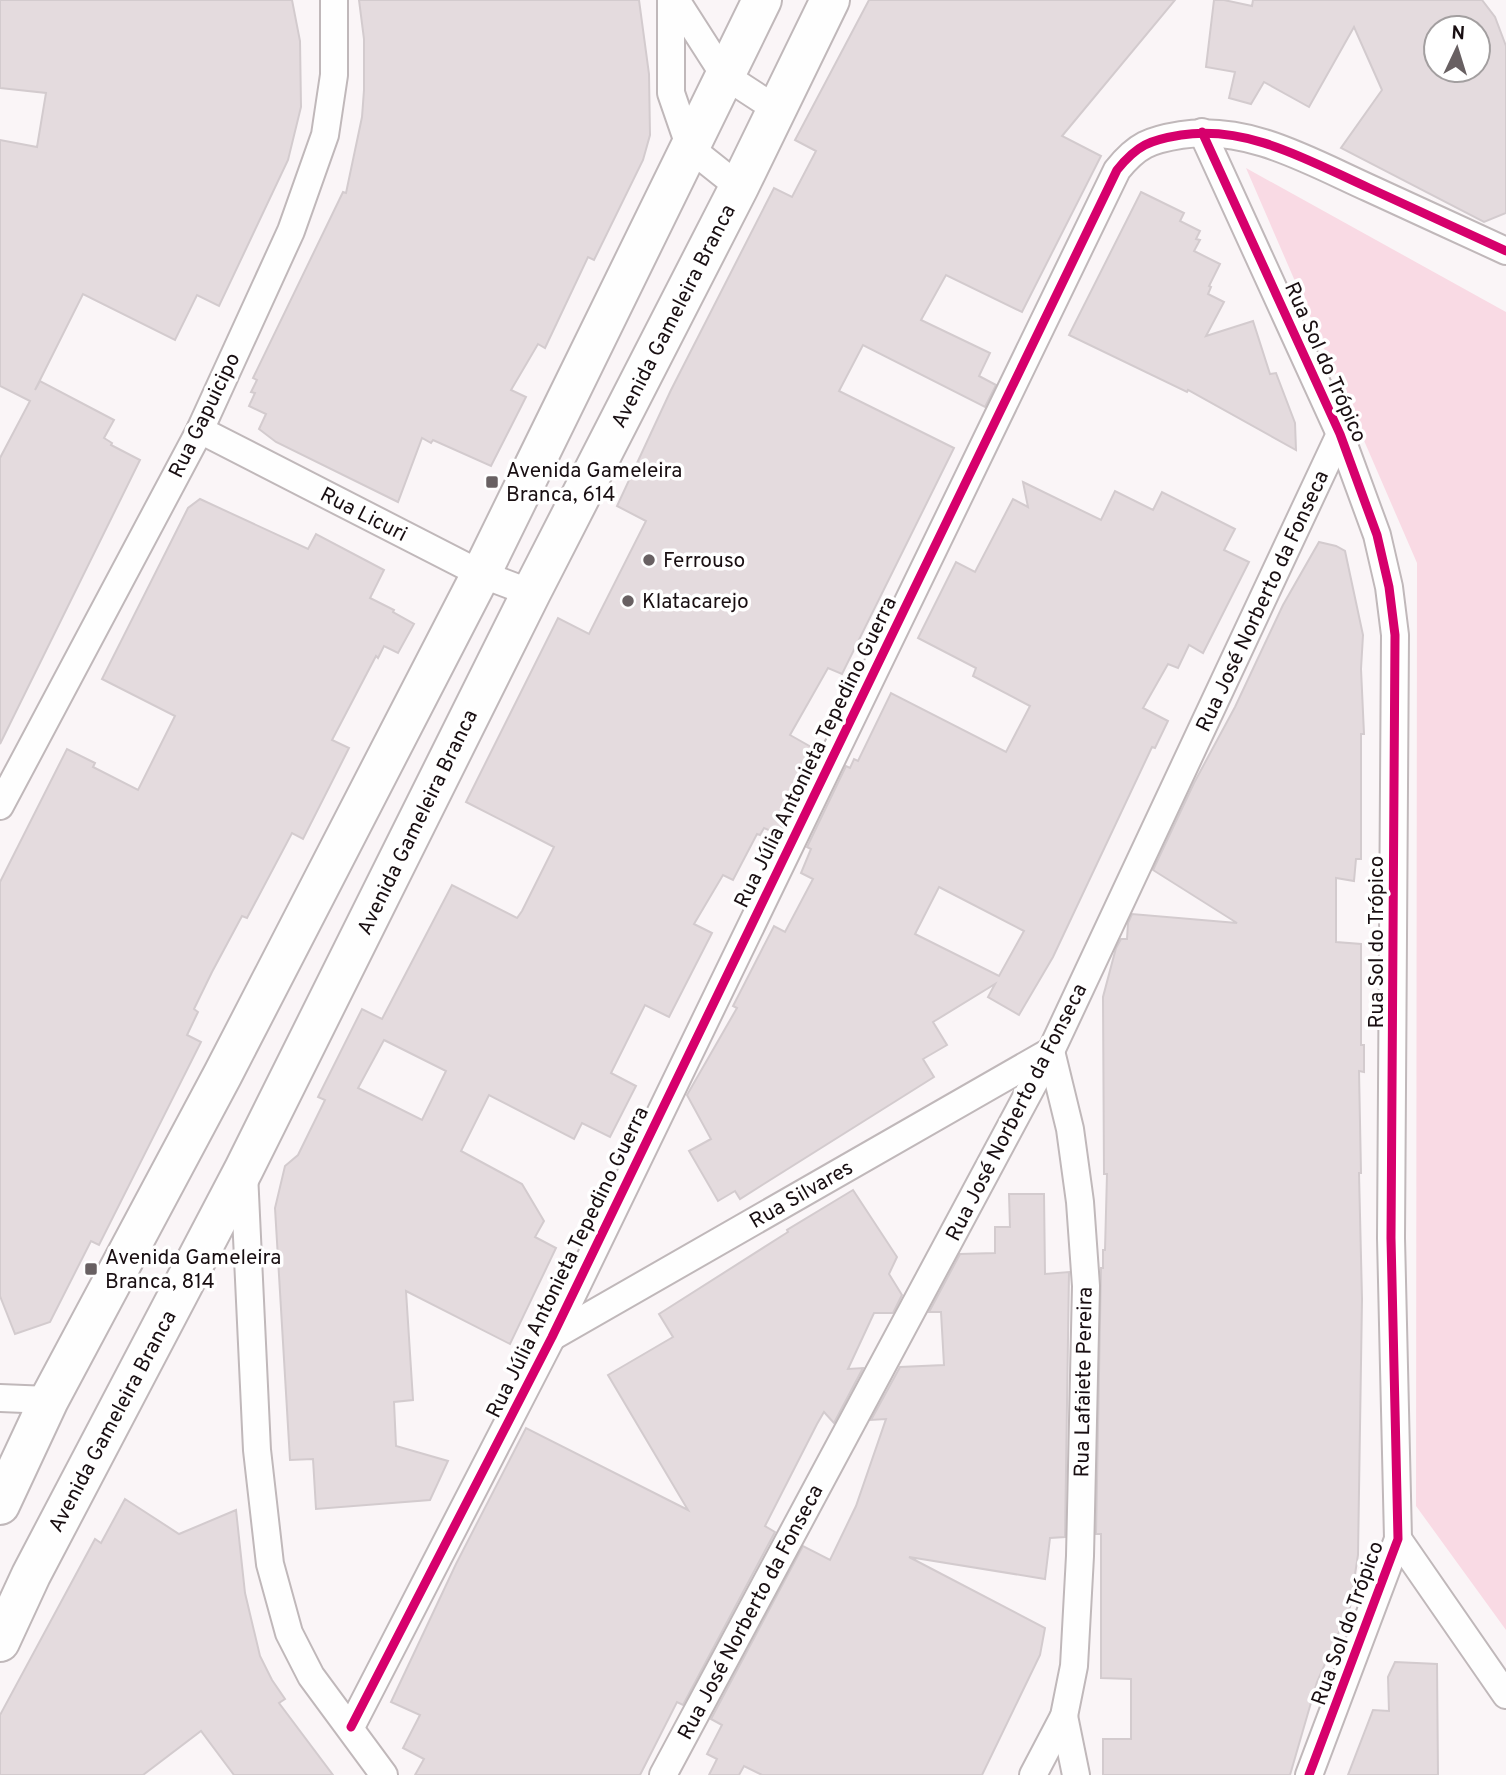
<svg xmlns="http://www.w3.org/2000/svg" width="1506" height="1775" viewBox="0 0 1506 1775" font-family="Overpass,sans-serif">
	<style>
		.green { fill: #f9dae4 }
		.building { fill: #e4dbde; stroke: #d3cbce; stroke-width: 2; fill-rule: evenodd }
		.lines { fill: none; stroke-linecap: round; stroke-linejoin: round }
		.street-casing { stroke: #c0b8ba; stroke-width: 30 }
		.secondary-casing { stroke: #c0b8ba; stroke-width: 42 }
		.street { stroke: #fefefe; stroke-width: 26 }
		.secondary { stroke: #fefefe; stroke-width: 38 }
		.cycleway-casing { stroke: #fff; stroke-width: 13 }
		.cycleway { stroke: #d6006c; stroke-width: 9 }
		.poi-dot { fill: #686062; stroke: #fff; stroke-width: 2.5 }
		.labels { text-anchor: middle; stroke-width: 7; stroke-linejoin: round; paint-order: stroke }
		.street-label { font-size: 21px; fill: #190f12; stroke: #fff }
		.poi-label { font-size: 21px; fill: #190f12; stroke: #fff; text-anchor: start }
	</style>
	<rect width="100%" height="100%" fill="#faf5f7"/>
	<polygon class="green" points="1246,168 1506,312 1506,1630 1416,1506 1417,563"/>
	<g class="building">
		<polygon points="0,0 292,0 300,41 301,107 288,160 219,306 197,295 175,340 83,294 35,390 40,381 114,420 104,438 112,443 111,445 140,460 0,744 0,458 30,401 0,386 0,140 37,147 46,93 0,88"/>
		<polygon points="359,0 639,0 649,74 650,135 643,160 594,260 588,257 545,348 538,344 511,390 526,397 491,466 433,440 431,443 422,438 398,502 276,442 259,429 266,414 249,406 255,393 251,392 257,380 253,378 343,192 346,193 362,117 364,90 364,39"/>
		<path d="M869,0H1175L1062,136L1101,156L1022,312L946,275L921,320L990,353L979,376L996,385L985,407L863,345L839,391L954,448L842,674L828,668L790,735L818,751L778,834L764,828L760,835L757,834L733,880L723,875L694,924L712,933L669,1017L645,1005L611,1073L636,1086L610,1137L582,1123L574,1139L489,1095L461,1151L522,1184L544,1221L535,1237L556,1248L510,1344L406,1291L413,1400L394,1402L396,1446L448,1461L430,1500L316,1509L313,1459L290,1460L275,1208L285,1166L298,1155L325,1100L318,1097L362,1009L382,1019L452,885L517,918L522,911L554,847L466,802L558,618L589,634L646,521L617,506L671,390L774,188L792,197L816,151L795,140ZM384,1040L446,1071L422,1120L358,1088Z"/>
		<path d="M1214,0H1224L1252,6L1253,0H1482L1495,17L1506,46V213L1484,222L1341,148L1382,90L1354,27L1309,107L1264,82L1251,104L1229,98L1235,72L1206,67ZM1436,28H1478V70H1436Z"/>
		<polygon points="1141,192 1184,213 1180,221 1200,231 1196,239 1200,240 1194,251 1220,264 1209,286 1211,287 1208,294 1224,302 1206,336 1253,321 1270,374 1276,373 1295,423 1296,450 1188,390 1187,392 1069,335"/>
		<path d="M1023,482L1101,520L1115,491L1153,510L1162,492L1235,529L1224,550L1249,562L1203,653L1189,645L1178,668L1168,664L1143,708L1168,721L1155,748L1152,747L1053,957L1019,1015L988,997L995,984L933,1022L947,1045L923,1059L934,1077L740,1199L735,1191L718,1201L689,1151L711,1139L687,1095L737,1008L733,1006L774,926L785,932L813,879L801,873L811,849L807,847L846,766L850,768L854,759L858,761L891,693L1006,752L1030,706L973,676L976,668L918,638L956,562L975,572L1013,499L1028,507ZM939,887L1024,931L999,976L915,934Z"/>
		<polygon points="200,499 308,549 316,534 384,570 370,598 394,610 393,612 414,624 398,653 384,646 378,658 376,656 332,740 349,748 303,839 292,833 247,918 242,916 212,972 194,1009 198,1012 187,1035 201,1042 99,1245 91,1241 50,1322 15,1334 0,1296 0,882 67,749 95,763 93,767 138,790 175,716 102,679 188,508"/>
		<polygon points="1319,542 1336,546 1345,551 1363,635 1361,669 1364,734 1361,734 1361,859 1356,859 1354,881 1336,878 1336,942 1361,944 1361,1045 1364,1045 1364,1072 1359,1071 1361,1173 1359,1173 1362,1299 1358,1555 1350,1607 1317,1682 1290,1775 1103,1775 1103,1739 1131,1739 1131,1679 1101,1678 1101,1534 1096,1534 1101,1268 1103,1268 1103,1250 1105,1250 1107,1174 1104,1174 1103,997 1116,948 1121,939 1127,939 1128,923 1132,914 1237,923 1153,870 1194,783 1235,707 1283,605"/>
		<polygon points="853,1190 897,1257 889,1274 902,1295 893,1313 874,1313 848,1369 863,1368 834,1423 824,1412 817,1424 765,1526 775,1532 683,1705 677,1702 640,1775 415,1775 424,1759 403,1748 420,1715 391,1702 456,1564 526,1428 688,1510 608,1375 673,1337 659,1314 788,1232 787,1230"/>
		<polygon points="1009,1194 1044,1194 1045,1274 1069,1272 1065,1537 1050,1538 1045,1579 909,1557 1045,1628 1040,1655 982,1775 762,1775 744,1766 739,1775 709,1775 717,1759 707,1754 722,1725 711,1719 803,1546 830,1560 856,1506 886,1419 871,1420 900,1367 944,1365 941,1312 929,1312 960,1254 995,1253 995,1227 1010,1227"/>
		<polygon points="125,1499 179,1534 236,1510 245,1593 260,1656 272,1680 285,1699 279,1703 333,1775 234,1775 201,1731 143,1775 0,1775 0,1715 95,1539 101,1543"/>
		<polygon points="1395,1662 1437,1664 1438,1775 1348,1775 1373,1710 1389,1711 1388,1677"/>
	</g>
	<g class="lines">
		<defs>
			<g id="street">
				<polyline points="671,0 671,93 690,148 739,187"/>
				<polyline points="676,0 724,75 776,109"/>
				<polyline points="1202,132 1340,434 1377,535 1389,587 1395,635 1391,1238 1398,1539 1309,1775"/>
				<polyline points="200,430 481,574 531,593"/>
				<polyline points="0,806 200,430 291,231 325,135 334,75 334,0"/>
				<polyline points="244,1173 257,1450 270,1564 289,1633 311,1676 384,1775"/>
				<polyline points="552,1337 1051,1051"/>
				<polyline points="0,1398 49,1400"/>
				<polyline points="1398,1539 1506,1695"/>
				<polyline points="1064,1716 1076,1775"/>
				<path d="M351,1727L552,1337L1117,170C1137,145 1150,140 1181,135C1249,125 1309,161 1369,188C1415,209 1460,230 1506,251"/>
				<polyline points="663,1775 1051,1051 1340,434"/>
				<polyline points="1033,1775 1064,1716 1074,1666 1080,1556 1086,1286 1080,1202 1070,1129 1051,1051"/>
			</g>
			<g id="secondary">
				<polyline points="0,1505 49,1400 223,1074 481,574 762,0"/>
				<polyline points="0,1642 31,1575 244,1169 531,593 739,187 830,0"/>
			</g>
		</defs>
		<use href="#street" class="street-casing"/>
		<use href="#secondary" class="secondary-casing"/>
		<use href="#street" class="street"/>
		<use href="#secondary" class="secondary"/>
		<defs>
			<g id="cycleway">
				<polyline points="1202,132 1340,434 1377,535 1389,587 1395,635 1391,1238 1398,1539 1309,1775"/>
				<path d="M351,1727L552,1337L1117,170C1137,145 1150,140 1181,135C1249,125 1309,161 1369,188C1415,209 1460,230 1506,251"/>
			</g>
		</defs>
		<use href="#cycleway" class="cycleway-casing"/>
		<use href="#cycleway" class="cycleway"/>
	</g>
	<g class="poi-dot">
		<rect x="485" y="475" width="14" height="14" rx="3.5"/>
		<circle cx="649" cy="560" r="7"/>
		<circle cx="628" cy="601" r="7"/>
		<rect x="84" y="1262" width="14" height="14" rx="3.5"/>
	</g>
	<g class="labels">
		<g class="street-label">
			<text transform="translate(673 316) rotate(-63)" y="7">Avenida Gameleira Branca</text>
			<text transform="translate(1326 362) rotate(66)" y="7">Rua Sol do Trópico</text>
			<text transform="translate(204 415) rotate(-64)" y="7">Rua Gapuicipo</text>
			<text transform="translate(364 514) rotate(27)" y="7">Rua Licuri</text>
			<text transform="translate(1262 601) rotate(-65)" y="7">Rua José Norberto da Fonseca</text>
			<text transform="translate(815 752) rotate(-64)" y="7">Rua Júlia Antonieta Tepedino Guerra</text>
			<text transform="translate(417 822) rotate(-64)" y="7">Avenida Gameleira Branca</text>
			<text transform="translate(1376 942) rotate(-90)" y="7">Rua Sol do Trópico</text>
			<text transform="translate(1016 1112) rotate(-63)" y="7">Rua José Norberto da Fonseca</text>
			<text transform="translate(801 1194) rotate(-30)" y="7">Rua Silvares</text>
			<text transform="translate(567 1262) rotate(-64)" y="7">Rua Júlia Antonieta Tepedino Guerra</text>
			<text transform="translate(1083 1382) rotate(-89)" y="7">Rua Lafaiete Pereira</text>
			<text transform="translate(112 1421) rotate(-62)" y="7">Avenida Gameleira Branca</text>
			<text transform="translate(750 1612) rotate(-62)" y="7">Rua José Norberto da Fonseca</text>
			<text transform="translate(1347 1623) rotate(-70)" y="7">Rua Sol do Trópico</text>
		</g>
		<g class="poi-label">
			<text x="506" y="477">Avenida Gameleira<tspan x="506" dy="24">Branca, 614</tspan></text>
			<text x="663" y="567">Ferrouso</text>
			<text x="642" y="608">Klatacarejo</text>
			<text x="105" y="1264">Avenida Gameleira<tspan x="105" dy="24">Branca, 814</tspan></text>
		</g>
	</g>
	<g transform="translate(1457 49) rotate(4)"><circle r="33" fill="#ffffff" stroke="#a39fa0" stroke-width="2"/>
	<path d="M0-5L12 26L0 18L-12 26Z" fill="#686062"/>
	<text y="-10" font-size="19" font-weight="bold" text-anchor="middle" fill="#190f12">N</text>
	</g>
</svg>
